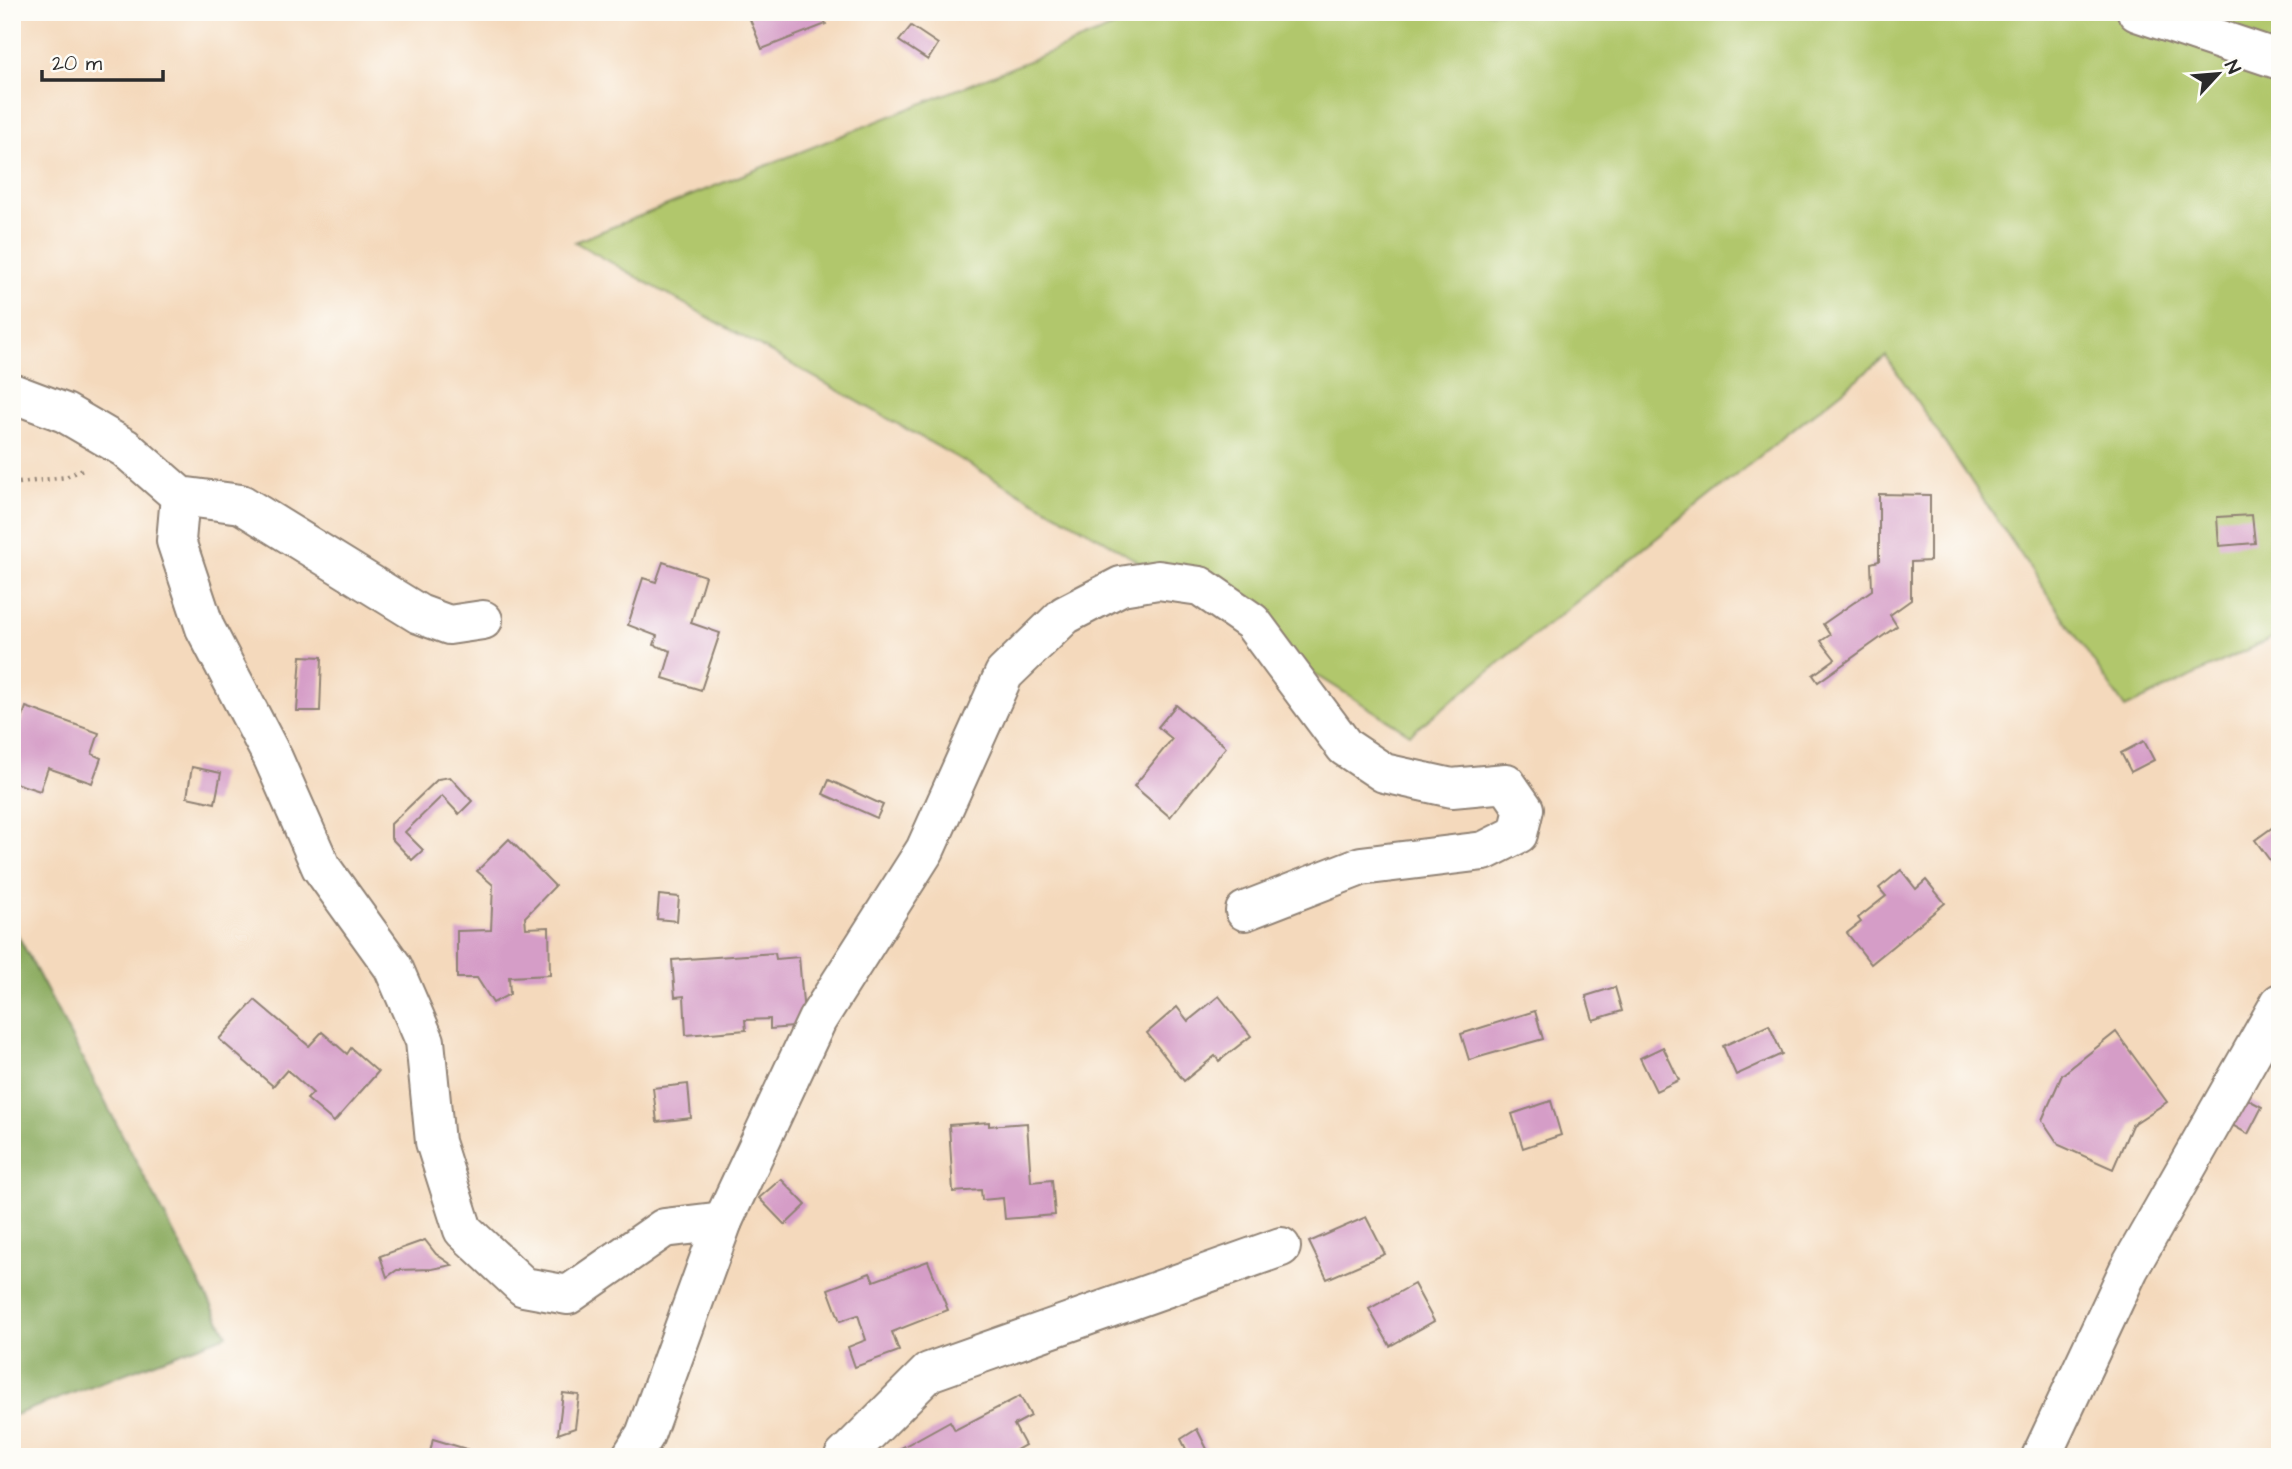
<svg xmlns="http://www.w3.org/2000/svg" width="2292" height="1469" viewBox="0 0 2292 1469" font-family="'Architects Daughter',sans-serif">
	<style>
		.green { fill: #b1c76c; stroke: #6e794c; stroke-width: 2 }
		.forest { fill: #8cac60; stroke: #5c6c46; stroke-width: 2 }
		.building { fill: #d59dc7 }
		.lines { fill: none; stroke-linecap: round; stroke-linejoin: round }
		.minor-casing { stroke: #908274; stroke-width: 42 }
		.path { stroke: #908274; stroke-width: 4.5; stroke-dasharray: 2 5; stroke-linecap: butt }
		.minor { stroke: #fff; stroke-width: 38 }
	</style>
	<rect width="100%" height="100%" fill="#fdfcf7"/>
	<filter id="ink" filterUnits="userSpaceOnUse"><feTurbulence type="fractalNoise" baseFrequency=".0143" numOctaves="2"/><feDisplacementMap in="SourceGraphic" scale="14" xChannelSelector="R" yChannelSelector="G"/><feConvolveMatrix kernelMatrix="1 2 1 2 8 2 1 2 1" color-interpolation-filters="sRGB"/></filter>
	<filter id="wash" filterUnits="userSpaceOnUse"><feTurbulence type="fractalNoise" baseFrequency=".00686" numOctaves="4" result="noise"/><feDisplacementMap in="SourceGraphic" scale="28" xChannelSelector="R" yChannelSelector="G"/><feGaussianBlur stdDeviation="1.57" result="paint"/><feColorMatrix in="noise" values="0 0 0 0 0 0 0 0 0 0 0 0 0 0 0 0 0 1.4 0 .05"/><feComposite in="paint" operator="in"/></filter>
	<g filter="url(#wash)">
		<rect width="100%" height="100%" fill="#f4d9bc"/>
		<polygon class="green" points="1151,12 2280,12 2280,634 2125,708 1886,356 1410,734 1105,541 575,242"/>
		<polygon class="forest" points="12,924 227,1335 12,1416"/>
		<g id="blocks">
			<g class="building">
				<polygon points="747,12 821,12 826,24 762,49"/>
				<polygon points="911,26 938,44 928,60 899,41"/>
				<polygon points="1879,494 1930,495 1930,561 1911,562 1911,600 1890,615 1897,626 1818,682 1813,675 1835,659 1821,641 1830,635 1823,624 1872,590 1871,563 1879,561"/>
				<polygon points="2252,515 2255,543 2219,546 2217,517"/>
				<polygon points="663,562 705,576 691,623 720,633 701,690 663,678 671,651 654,645 657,636 628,625 643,578 656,582"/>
				<polygon points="301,656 322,657 320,711 297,711"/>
				<polygon points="1176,705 1226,747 1170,817 1134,786 1172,739 1158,727"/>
				<polygon points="26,707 99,733 92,754 101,758 92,783 48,768 40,791 12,782 12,770 18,752 12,749"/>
				<polygon points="2144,741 2154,760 2131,772 2121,753"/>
				<polygon points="192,767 221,773 215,803 187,797"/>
				<polygon points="450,777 472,801 459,814 442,796 405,832 423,850 412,860 391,838 391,824 438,779"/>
				<polygon points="829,780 883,805 877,818 823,794"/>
				<polygon points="2280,822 2280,874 2255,840"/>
				<polygon points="509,839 555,886 525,917 526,928 549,927 550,975 509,977 510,994 493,1003 477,978 457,978 457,931 491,930 493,885 477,871"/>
				<polygon points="1901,870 1916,889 1926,880 1945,903 1871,964 1847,933 1861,922 1858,918 1886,896 1879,888"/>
				<polygon points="659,895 679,897 677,921 657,919"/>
				<polygon points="775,953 776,959 799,957 805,1026 770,1029 770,1019 745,1020 746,1030 686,1035 684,996 675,997 672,960"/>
				<polygon points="1615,987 1622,1011 1593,1020 1586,996"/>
				<polygon points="1219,996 1251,1036 1219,1061 1215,1056 1184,1081 1147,1033 1177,1007 1188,1021"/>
				<polygon points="255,1000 309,1046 322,1032 347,1054 351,1048 378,1072 334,1122 307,1099 313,1093 287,1070 273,1086 219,1039"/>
				<polygon points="1535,1011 1543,1039 1469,1060 1461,1034"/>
				<polygon points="1769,1025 1782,1054 1736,1075 1723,1046"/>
				<polygon points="2116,1032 2167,1102 2132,1125 2113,1169 2059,1145 2042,1120 2062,1075"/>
				<polygon points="1663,1047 1679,1080 1656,1091 1640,1058"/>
				<polygon points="688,1084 691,1118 657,1122 653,1088"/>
				<polygon points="2243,1097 2262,1107 2248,1134 2229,1123"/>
				<polygon points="1551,1101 1561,1135 1523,1148 1512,1114"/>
				<polygon points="989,1122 989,1126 1027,1123 1031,1182 1052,1180 1055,1215 1005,1219 1003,1198 982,1200 981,1190 953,1192 949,1125"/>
				<polygon points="781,1179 806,1205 785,1225 759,1198"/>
				<polygon points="1366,1217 1385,1254 1327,1279 1309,1242"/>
				<polygon points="425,1240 436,1254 452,1265 432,1269 397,1270 387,1277 380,1256"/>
				<polygon points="928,1261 948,1310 892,1332 899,1351 855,1367 848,1347 866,1340 858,1315 840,1321 828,1289 870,1273 874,1281"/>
				<polygon points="1414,1284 1434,1321 1390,1346 1369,1309"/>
				<polygon points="563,1393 579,1395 575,1428 558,1434"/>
				<polygon points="1020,1396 1031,1416 1014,1425 1025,1445 1004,1457 899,1457 896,1451 950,1421 955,1430"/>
				<polygon points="1197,1429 1211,1457 1190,1457 1181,1439"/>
				<polygon points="433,1439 483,1454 483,1457 429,1457"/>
			</g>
		</g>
	</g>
	<g filter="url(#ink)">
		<use href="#blocks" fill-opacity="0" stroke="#908274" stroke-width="2"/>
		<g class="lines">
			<defs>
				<g id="minor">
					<polyline points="2137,12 2280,60"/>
					<polyline points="12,393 65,413 125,448 180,496 241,504 419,614 449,625 483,620"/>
					<polyline points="180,496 176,541 205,628 273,758 321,867 393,967 425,1041 435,1142 463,1230 524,1287 568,1295 664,1228 723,1221 645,1435 631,1457"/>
					<polyline points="723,1221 817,1020 925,850 1004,674 1065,615 1121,586 1158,580 1200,586 1252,622 1345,747 1384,773 1452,788 1506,783 1524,809 1518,834 1484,851 1361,866 1245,911"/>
					<polyline points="844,1457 929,1372 1281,1247"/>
					<polyline points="2041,1457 2129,1269 2280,1003"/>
				</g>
			</defs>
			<use href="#minor" class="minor-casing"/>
			<polyline class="path" points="12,484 66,477 83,469"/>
			<use href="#minor" class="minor"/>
		</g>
	</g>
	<rect width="2292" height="1469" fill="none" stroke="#fdfcf7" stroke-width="42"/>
	<g transform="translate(2218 74) rotate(64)" stroke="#fdfcf7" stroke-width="5" paint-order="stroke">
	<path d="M0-5L12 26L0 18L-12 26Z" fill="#2b2b2b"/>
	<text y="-10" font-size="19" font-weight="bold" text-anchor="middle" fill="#2b2b2b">N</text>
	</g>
	<path d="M42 70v10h121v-10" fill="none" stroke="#2b2b2b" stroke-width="3.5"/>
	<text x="52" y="70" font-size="21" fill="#2b2b2b" stroke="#fdfcf7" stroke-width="5" paint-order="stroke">20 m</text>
</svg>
